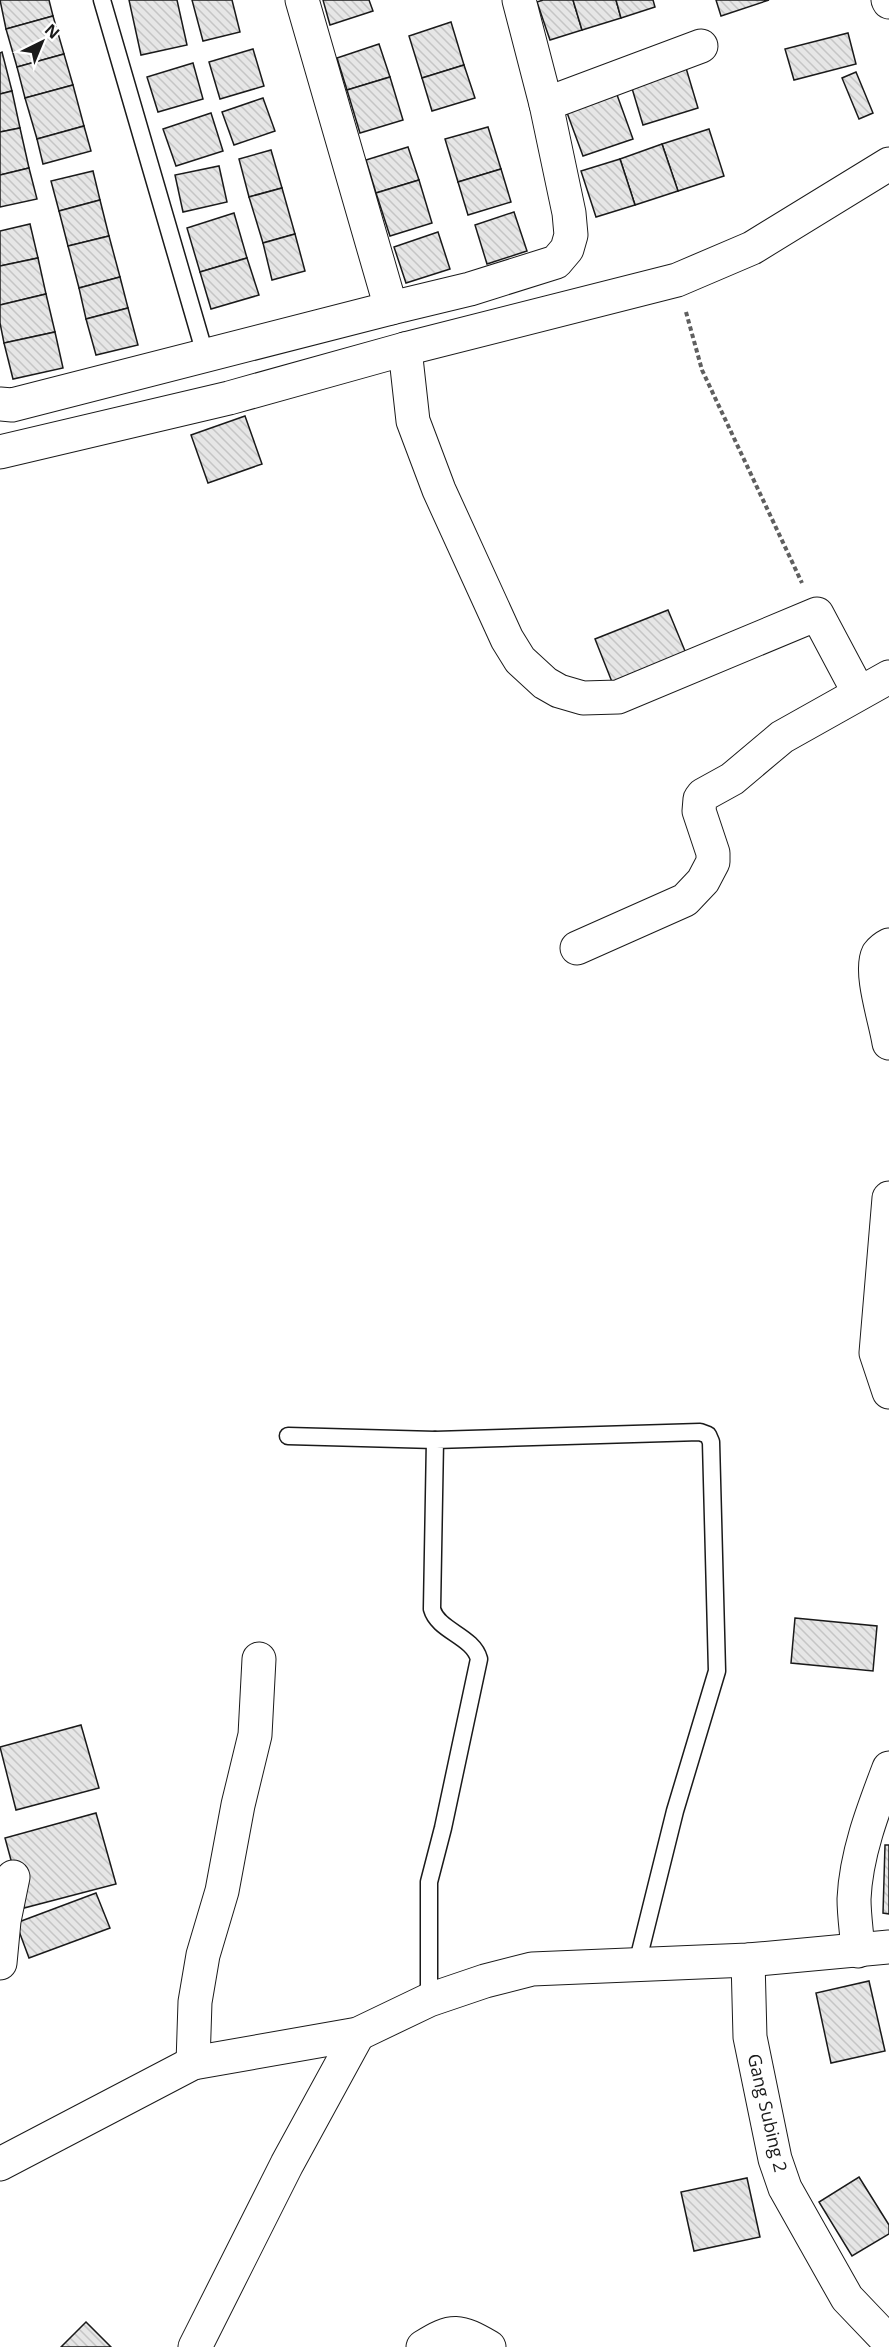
<svg xmlns="http://www.w3.org/2000/svg" width="889" height="2347" viewBox="0 0 889 2347" font-family="'Open Sans',sans-serif">
	<style>
		.building { fill: url(#building-back-hatch); stroke: #1a1a1a; stroke-width: 1.5 }
		.lines { fill: none; stroke-linecap: round; stroke-linejoin: round }
		.service-casing { stroke: #1a1a1a; stroke-width: 19 }
		.minor-casing { stroke: #1a1a1a; stroke-width: 35 }
		.path { stroke: #5f5f5f; stroke-width: 4; stroke-dasharray: 4.5 3; stroke-linecap: butt }
		.service { stroke: #fff; stroke-width: 16 }
		.minor { stroke: #fff; stroke-width: 33 }
		.labels { text-anchor: middle; stroke-width: 4.5; stroke-linejoin: round; paint-order: stroke }
		.street-label { font-size: 18px; fill: #1a1a1a; stroke: #fff }
	</style>
	<defs>
		<pattern id="building-back-hatch" width="6" height="6" patternUnits="userSpaceOnUse" patternTransform="scale(1.5)"><rect width="6" height="6" fill="#e6e6e6"/><path d="M-1 5l2 2M0 0l6 6M5-1l2 2" fill="none" stroke="#c5c5c5"/></pattern>
	</defs>
	<rect width="100%" height="100%" fill="#fff"/>
	<g class="building">
		<polygon points="0,0 49,0 53,16 6,29"/>
		<polygon points="129,0 177,0 187,45 141,55"/>
		<polygon points="192,0 232,0 240,32 203,41"/>
		<polygon points="323,0 369,0 373,11 330,25"/>
		<polygon points="543,0 573,0 582,30 550,40 537,2"/>
		<polygon points="573,0 616,0 621,18 582,30"/>
		<polygon points="616,0 653,0 655,7 621,18"/>
		<polygon points="716,0 769,0 721,16"/>
		<polygon points="53,16 64,54 17,67 6,29"/>
		<polygon points="451,22 464,65 422,78 409,36"/>
		<polygon points="848,33 856,64 794,80 785,49"/>
		<polygon points="379,44 390,77 347,90 337,58"/>
		<polygon points="253,49 264,86 220,99 209,62"/>
		<polygon points="2,52 12,91 0,94 0,53"/>
		<polygon points="64,54 73,85 25,98 17,67"/>
		<polygon points="193,63 203,99 158,112 147,77"/>
		<polygon points="464,65 475,98 432,111 422,78"/>
		<polygon points="686,68 698,108 643,125 631,85"/>
		<polygon points="856,72 873,113 859,119 842,78"/>
		<polygon points="390,77 403,120 360,133 347,90"/>
		<polygon points="73,85 84,126 37,139 25,98"/>
		<polygon points="12,91 20,128 0,132 0,94"/>
		<polygon points="616,92 633,139 583,156 566,110"/>
		<polygon points="263,98 275,131 234,145 222,112"/>
		<polygon points="211,113 223,151 176,166 163,129"/>
		<polygon points="84,126 91,151 43,164 37,139"/>
		<polygon points="488,127 501,169 458,182 445,139"/>
		<polygon points="20,128 29,168 0,175 0,132"/>
		<polygon points="709,129 724,176 678,191 662,144"/>
		<polygon points="662,144 678,191 635,205 620,159"/>
		<polygon points="408,147 419,180 376,193 366,160"/>
		<polygon points="271,150 282,188 249,197 239,159"/>
		<polygon points="620,159 635,205 596,217 581,171"/>
		<polygon points="219,166 227,202 183,212 175,175"/>
		<polygon points="29,168 37,199 0,207 0,175"/>
		<polygon points="501,169 511,202 468,215 458,182"/>
		<polygon points="93,171 100,200 59,211 51,181"/>
		<polygon points="419,180 432,223 390,236 376,193"/>
		<polygon points="282,188 295,234 263,243 249,197"/>
		<polygon points="100,200 109,236 68,246 59,211"/>
		<polygon points="514,212 527,251 487,264 475,225"/>
		<polygon points="234,213 247,258 200,272 187,228"/>
		<polygon points="30,224 38,258 0,266 0,231"/>
		<polygon points="438,232 450,269 406,283 394,247"/>
		<polygon points="295,234 305,271 272,280 263,243"/>
		<polygon points="109,236 120,277 79,288 68,246"/>
		<polygon points="38,258 46,294 0,305 0,266"/>
		<polygon points="247,258 259,295 211,309 200,272"/>
		<polygon points="120,277 128,308 86,319 79,288"/>
		<polygon points="46,294 55,332 4,343 0,323 0,305"/>
		<polygon points="128,308 138,345 96,355 86,319"/>
		<polygon points="55,332 63,368 13,379 4,343"/>
		<polygon points="245,416 262,464 208,483 191,435"/>
		<polygon points="668,610 690,663 616,692 595,639"/>
		<polygon points="795,1618 877,1626 873,1671 791,1663"/>
		<polygon points="81,1725 99,1788 16,1810 0,1747"/>
		<polygon points="96,1813 116,1884 24,1908 5,1838"/>
		<polygon points="885,1845 889,1845 889,1914 883,1913"/>
		<polygon points="96,1893 110,1928 29,1958 16,1923"/>
		<polygon points="869,1981 885,2051 831,2063 816,1993"/>
		<polygon points="859,2177 889,2225 889,2234 852,2256 819,2202"/>
		<polygon points="747,2178 760,2237 694,2251 681,2192"/>
		<polygon points="86,2322 111,2347 61,2347"/>
	</g>
	<g class="lines">
		<defs>
			<g id="service">
				<polyline points="102,0 205,354"/>
				<polyline points="288,1436 435,1440"/>
				<path d="M429,2000V1882L443,1828L479,1659C473,1636 438,1631 432,1609L435,1440L700,1432L708,1435L711,1442L717,1671L675,1811L637,1964"/>
			</g>
			<g id="minor">
				<polyline points="888,0 889,2"/>
				<polyline points="546,104 701,46"/>
				<polyline points="391,308 470,289 556,262 567,249 571,235 569,213 546,104 519,0"/>
				<polyline points="405,349 413,421 439,490 507,639 520,660 545,683 559,691 583,698 618,697 817,614 859,693"/>
				<polyline points="0,404 12,405 391,308 302,0"/>
				<polyline points="0,452 229,398 405,349 677,280 752,248 889,164"/>
				<path d="M889,945C885,947 881,950 878,954C869,972 886,1022 889,1043"/>
				<polyline points="577,948 685,900 703,881 713,862 713,853 699,811 700,799 703,795 732,779 782,737 889,677"/>
				<polyline points="889,1198 876,1353 889,1392"/>
				<path d="M858,1951C857,1934 854,1916 854,1899C856,1854 873,1810 889,1768"/>
				<polyline points="748,1960 750,2037 775,2159 785,2188 847,2298 889,2342"/>
				<polyline points="0,1963 4,1921 13,1877"/>
				<polyline points="193,2063 195,2002 203,1955 222,1891 238,1805 255,1735 259,1659"/>
				<polyline points="0,2164 193,2063 358,2034 429,2000 485,1981 532,1969 748,1960 889,1947"/>
				<polyline points="195,2347 287,2164 358,2034"/>
				<path d="M423,2347C453,2328 459,2330 489,2347"/>
			</g>
		</defs>
		<use href="#service" class="service-casing"/>
		<use href="#minor" class="minor-casing"/>
		<polyline class="path" points="686,312 702,370 802,583"/>
		<use href="#service" class="service"/>
		<use href="#minor" class="minor"/>
	</g>
	<g class="labels">
		<g class="street-label">
			<text transform="translate(767 2113) rotate(77)" y="6">Gang Subing 2</text>
		</g>
	</g>
	<g transform="translate(42 42) rotate(43)" stroke="#ffffff" stroke-width="4.5" paint-order="stroke">
	<path d="M0-4.5L10 22L0 15L-10 22Z" fill="#1a1a1a"/>
	<text y="-9" font-size="16" font-weight="bold" text-anchor="middle" fill="#1a1a1a">N</text>
	</g>
</svg>
